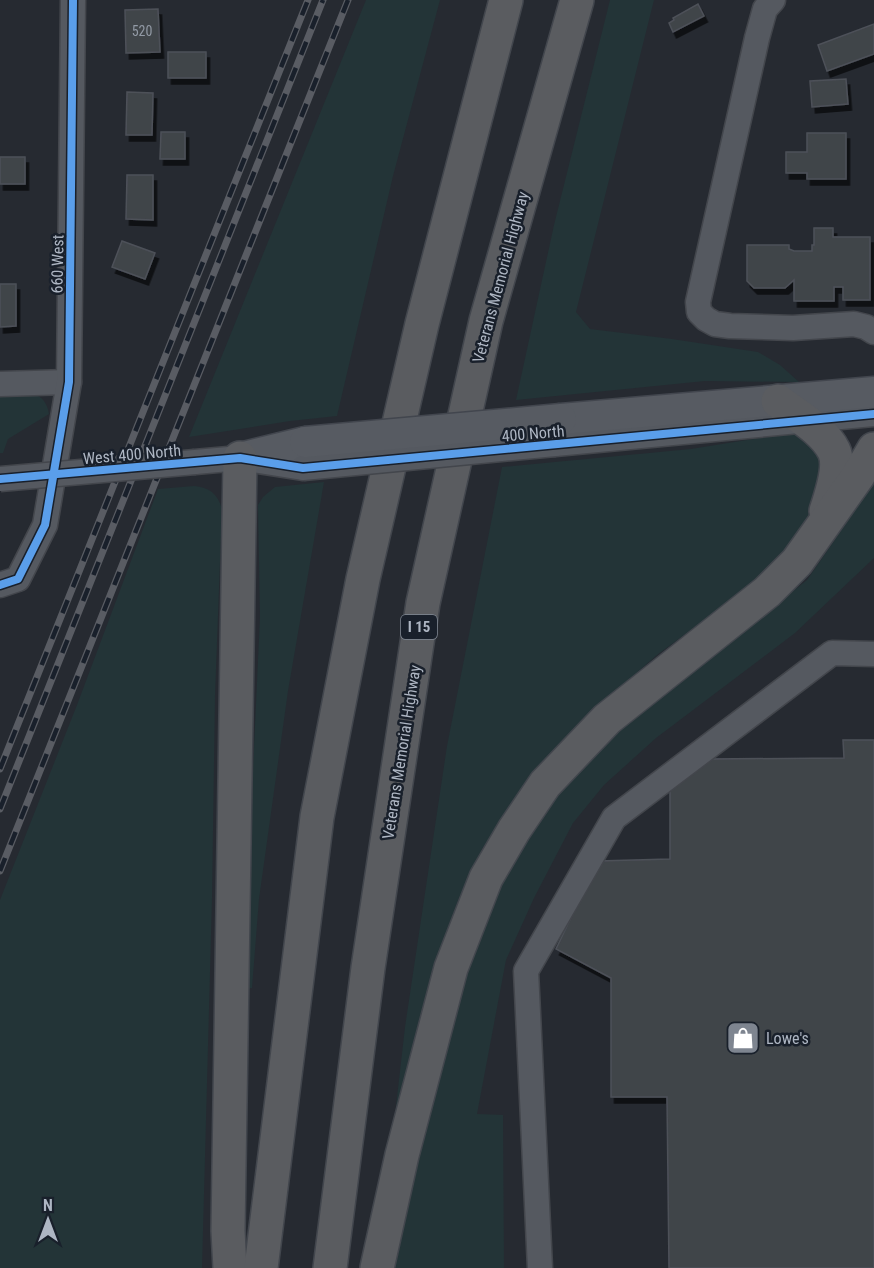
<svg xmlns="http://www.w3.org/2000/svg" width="874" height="1268" font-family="'Roboto Condensed',sans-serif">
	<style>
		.green { fill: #233437 }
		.building { fill: #40444a; stroke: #4d5159; stroke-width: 1.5; filter: url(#shadow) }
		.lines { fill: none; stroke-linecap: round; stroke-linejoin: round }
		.minor-casing { stroke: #43464c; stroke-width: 27 }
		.major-casing { stroke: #42464e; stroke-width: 33 }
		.highway-casing { stroke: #42464d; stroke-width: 36 }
		.minor { stroke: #555960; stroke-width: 24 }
		.major { stroke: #575b62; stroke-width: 30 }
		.highway { stroke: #5a5c60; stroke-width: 33 }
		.rail-casing { stroke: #595c63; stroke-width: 7 }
		.rail { stroke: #19202b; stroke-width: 4.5; stroke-dasharray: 14; stroke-linecap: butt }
		.minor-bridge-casing { stroke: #43464c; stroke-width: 27; stroke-linecap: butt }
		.major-bridge-casing { stroke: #42464e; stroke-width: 33; stroke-linecap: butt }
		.minor-bridge { stroke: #555960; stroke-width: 24 }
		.major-bridge { stroke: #575b62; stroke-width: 30 }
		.cycleway-casing { stroke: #19202b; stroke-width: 11 }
		.cycleway { stroke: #5a9eea; stroke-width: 8 }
		.labels { text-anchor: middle; stroke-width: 5; stroke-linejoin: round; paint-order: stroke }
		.number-label { font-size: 14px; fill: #929aa5 }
		.shield { fill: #19202b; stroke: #818995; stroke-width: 1.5 }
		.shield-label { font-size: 15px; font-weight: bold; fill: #aeb6c3 }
		.street-label { font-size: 16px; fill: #aeb6c3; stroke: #19202b }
		.poi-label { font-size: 16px; fill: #aeb6c3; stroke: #19202b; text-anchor: start }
	</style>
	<defs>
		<filter id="shadow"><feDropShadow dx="3.5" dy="6" stdDeviation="0" flood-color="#0009"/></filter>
	</defs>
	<rect width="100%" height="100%" fill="#262a31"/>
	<g class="green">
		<polygon points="366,0 440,0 393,176 337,416 290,421 189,437"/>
		<polygon points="610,0 654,0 576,312 590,329 672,339 758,352 780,365 799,382 705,381 516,400 554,225"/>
		<path d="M0 393C21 393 45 387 49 414L8 439 3 453H0Z"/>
		<polygon points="791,433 800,435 817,454 822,472 817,506 782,555 752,585 657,655 578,724 530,777 482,849 459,898 446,933 431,986 402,1098 395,1115 405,1027 447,746 502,467 691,449"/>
		<polygon points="874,462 874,558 795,633 656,738 604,785 573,823 534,898 506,960 477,1114 503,1115 504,1268 395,1268 449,1015 514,845 592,751 807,580 845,525"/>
		<polygon points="324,482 288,691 259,899 252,988 243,988 260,617 258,505 263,497 275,487"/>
		<path d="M194 486C209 487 218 494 222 509L215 695 212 898 202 1268H0V900L77 705 158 489Z"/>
	</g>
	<g class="building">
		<polygon points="698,4 704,16 673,32 669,23 674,20 673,18"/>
		<polygon points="158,9 160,52 126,53 125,10"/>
		<polygon points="874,24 874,54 827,71 818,45"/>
		<rect x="168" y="52" width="38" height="26"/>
		<polygon points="846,79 848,104 812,107 810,81"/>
		<polygon points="127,92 153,93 152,135 126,135"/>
		<polygon points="161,132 185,132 185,159 160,159"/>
		<polygon points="807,133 846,133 846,179 807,179 807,173 786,173 786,152 807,152"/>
		<rect x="0" y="157" width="25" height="27"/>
		<polygon points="127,175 153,175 153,220 126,219"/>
		<polygon points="814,228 833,228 833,237 870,237 870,300 843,300 843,287 834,287 834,301 794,301 794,280 785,288 754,288 747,281 747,245 789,245 789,249 794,251 812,251 812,245 814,245"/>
		<polygon points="122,241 155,253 145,279 112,267"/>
		<polygon points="0,284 16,284 16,326 0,327"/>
		<polygon points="843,740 874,740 874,1268 669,1268 667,1097 611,1097 611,978 556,949 598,861 670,859 670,789 707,759 844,758"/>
	</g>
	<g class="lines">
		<g class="minor-casing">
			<g id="minor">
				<polyline points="773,0 765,9 757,38 698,302 699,312 706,319 715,324 730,326 793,328 854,324 866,327 874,332"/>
				<polyline points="0,384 69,382"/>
				<polyline points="555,444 874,414"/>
				<polyline points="195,462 240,458 303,468"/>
				<polyline points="0,585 18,579 45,525 69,382 73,0"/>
				<polyline points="540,1268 526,971 614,818 832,653 874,654"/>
			</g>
		</g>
		<g class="major-casing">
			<g id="major">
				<polyline points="561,419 874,392"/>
				<polyline points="240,458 305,442"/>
			</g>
		</g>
		<g class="highway-casing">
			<g id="highway">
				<path d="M778 401C796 415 824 430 834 451 841 466 831 496 826 511"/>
				<polyline points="230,1268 228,1231 240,458"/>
				<polyline points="261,1268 317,817 363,579 422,324 506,0"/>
				<polyline points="330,1268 368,968 423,603 486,321 577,0"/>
				<polyline points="377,1268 402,1155 451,968 486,878 514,830 545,784 607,719 767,592 797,562 858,476 874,449"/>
			</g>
		</g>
		<use href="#minor" class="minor"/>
		<use href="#major" class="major"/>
		<use href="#highway" class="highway"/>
		<g class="rail-casing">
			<g id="rail">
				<polyline points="0,769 308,0"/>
				<polyline points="0,809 323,0"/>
				<polyline points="0,871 348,0"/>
			</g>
		</g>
		<use href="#rail" class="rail"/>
		<g class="minor-bridge-casing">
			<g id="minor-bridge">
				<polyline points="303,468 555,444"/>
				<polyline points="0,479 195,462"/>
			</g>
		</g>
		<g class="major-bridge-casing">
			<polyline id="major-bridge" points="305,442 561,419"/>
		</g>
		<use href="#minor-bridge" class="minor-bridge"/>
		<use href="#major-bridge" class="major-bridge"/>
		<g class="cycleway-casing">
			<g id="cycleway">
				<polyline points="0,479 240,458 303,468 874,414"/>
				<polyline points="0,585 18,579 45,525 69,382 73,0"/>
			</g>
		</g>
		<use href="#cycleway" class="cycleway"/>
	</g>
	<defs>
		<g id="shop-square" transform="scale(1.725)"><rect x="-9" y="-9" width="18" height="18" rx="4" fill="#7e8590" stroke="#19202b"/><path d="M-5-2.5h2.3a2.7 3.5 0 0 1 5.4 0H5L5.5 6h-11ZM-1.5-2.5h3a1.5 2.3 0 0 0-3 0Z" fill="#fff"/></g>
	</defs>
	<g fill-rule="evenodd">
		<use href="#shop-square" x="743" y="1038"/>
	</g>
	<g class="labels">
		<g class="number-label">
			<text x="142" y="36">520</text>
		</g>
		<rect class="shield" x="401" y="615" width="36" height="24" rx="4.5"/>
		<g class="shield-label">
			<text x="419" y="632">I 15</text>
		</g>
		<g class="street-label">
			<text transform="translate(57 264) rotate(-89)" y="6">660 West</text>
			<text transform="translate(500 277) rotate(-75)" y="6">Veterans Memorial Highway</text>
			<text transform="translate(533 433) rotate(-5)" y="6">400 North</text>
			<text transform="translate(132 454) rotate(-5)" y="6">West 400 North</text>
			<text transform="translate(401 752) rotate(-81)" y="6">Veterans Memorial Highway</text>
		</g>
		<g class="poi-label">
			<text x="766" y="1044">Lowe's</text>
		</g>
	</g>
	<g transform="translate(48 1220)" stroke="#19202b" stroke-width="4.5" paint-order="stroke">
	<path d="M0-4.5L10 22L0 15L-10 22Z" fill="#aeb6c3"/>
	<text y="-9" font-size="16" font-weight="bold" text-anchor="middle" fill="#aeb6c3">N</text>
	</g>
</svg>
